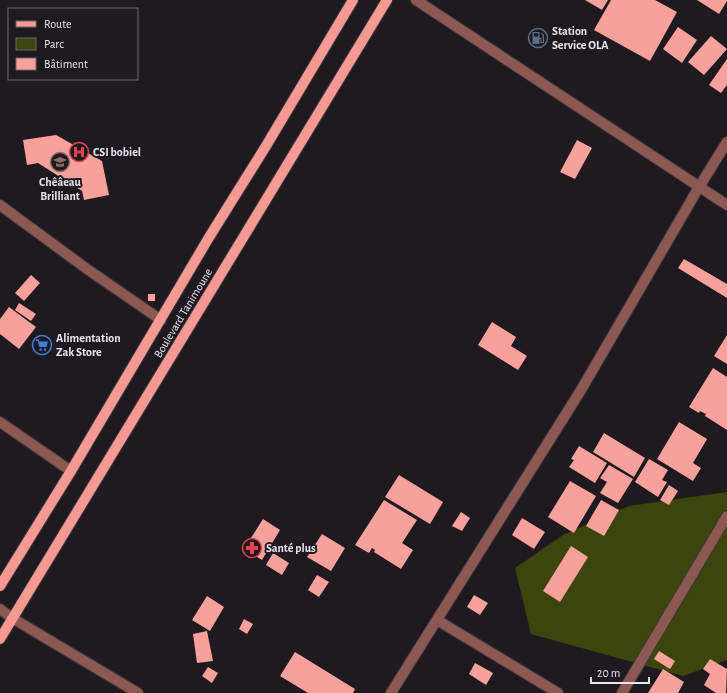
<svg xmlns="http://www.w3.org/2000/svg" width="727" height="693" font-family="'Alegreya Sans',sans-serif">
	<style>
		.green { fill: #3c450c }
		.building { fill: #f8a19c }
		.lines { fill: none; stroke-linecap: round; stroke-linejoin: round }
		.minor-casing { stroke: #3a373c; stroke-width: 12 }
		.primary-casing { stroke: #3a373c; stroke-width: 12 }
		.minor { stroke: #8d5752; stroke-width: 10 }
		.primary { stroke: #f59992; stroke-width: 10 }
		.labels { text-anchor: middle; stroke-width: 4; stroke-linejoin: round; paint-order: stroke }
		.poi-label { font-size: 12px; font-weight: bold; fill: #e9e6eb; stroke: #1e1a20; text-anchor: start }
		.street-label { font-size: 12px; fill: #e9e6eb; stroke: #1e1a20 }
	</style>
	<rect width="100%" height="100%" fill="#1e1a20"/>
	<polygon class="green" points="727,492 727,660 683,676 531,634 515,568 563,535 629,506"/>
	<g class="building">
		<polygon points="585,0 608,0 602,10"/>
		<polygon points="611,0 655,0 677,12 650,61 594,30"/>
		<polygon points="697,0 727,0 727,1 719,14"/>
		<polygon points="678,27 697,40 682,63 663,49"/>
		<polygon points="711,36 727,49 704,75 688,62"/>
		<polygon points="727,59 727,85 721,93 709,85"/>
		<polygon points="56,135 102,161 109,195 84,200 82,191 38,163 27,165 23,140"/>
		<polygon points="577,140 592,148 575,179 560,172"/>
		<polygon points="684,259 727,284 727,298 678,268"/>
		<polygon points="31,275 40,283 24,301 15,293"/>
		<rect x="148" y="294" width="7" height="7"/>
		<polygon points="19,303 36,314 31,321 15,310"/>
		<polygon points="9,307 36,327 19,349 0,334 0,319"/>
		<polygon points="492,322 516,337 511,346 527,356 518,370 478,345"/>
		<polygon points="727,335 727,364 714,356"/>
		<polygon points="713,368 727,377 727,430 705,416 706,414 700,411 699,413 689,407"/>
		<polygon points="679,422 707,439 693,463 701,468 693,481 657,459"/>
		<polygon points="604,433 645,458 634,477 593,452"/>
		<polygon points="579,446 607,463 595,483 569,467 574,460 571,459"/>
		<polygon points="649,459 668,470 662,480 667,482 658,497 635,482"/>
		<polygon points="609,465 633,479 618,503 600,493 607,482 600,478"/>
		<polygon points="399,475 443,502 430,524 385,497"/>
		<polygon points="570,481 596,496 574,533 548,517"/>
		<polygon points="669,485 678,491 669,505 660,500"/>
		<polygon points="384,500 417,520 402,543 413,550 401,569 374,552 375,550 372,548 369,553 355,545"/>
		<polygon points="601,500 619,510 604,536 586,526"/>
		<polygon points="461,512 470,518 462,531 452,526"/>
		<polygon points="522,518 545,532 534,549 512,535"/>
		<polygon points="263,519 280,530 262,560 244,549"/>
		<polygon points="322,534 345,548 331,571 307,557"/>
		<polygon points="571,546 588,557 560,602 543,591"/>
		<polygon points="273,553 289,563 282,575 266,565"/>
		<polygon points="317,575 329,582 319,597 308,590"/>
		<polygon points="474,595 488,603 480,615 467,607"/>
		<polygon points="207,596 224,607 210,631 192,620"/>
		<polygon points="244,619 253,624 247,634 239,629"/>
		<polygon points="207,631 213,661 197,663 193,634"/>
		<polygon points="659,651 675,661 670,669 654,659"/>
		<polygon points="295,652 355,689 353,693 308,693 280,676"/>
		<polygon points="710,659 727,669 726,693 716,693 704,685 710,674 703,669"/>
		<polygon points="475,663 493,673 486,685 469,674"/>
		<polygon points="208,667 218,673 212,683 202,676"/>
		<polygon points="663,669 684,682 678,693 648,693"/>
	</g>
	<g class="lines">
		<g class="minor-casing">
			<g id="minor">
				<polyline points="416,0 727,205"/>
				<polyline points="0,205 87,269 161,320"/>
				<polyline points="0,422 71,471"/>
				<polyline points="0,609 12,618 138,693"/>
				<polyline points="437,620 558,693"/>
				<polyline points="391,693 581,390 699,187 727,142"/>
				<polyline points="622,693 727,516"/>
			</g>
		</g>
		<g class="primary-casing">
			<g id="primary">
				<polyline points="0,586 71,471 208,239 266,146 353,0"/>
				<polyline points="0,639 387,0"/>
			</g>
		</g>
		<use href="#minor" class="minor"/>
		<use href="#primary" class="primary"/>
	</g>
	<defs>
		<g id="fuel-ring" transform="scale(1)"><circle r="9.5" fill="#1e1a20" stroke="#5c6f8a" stroke-width="1.5"/><path d="M-5.5-6h7V0h2V4h1.3V-2.5L3-4.5l.8-.8L6-3V5H2.5V1h-1V6h-7ZM-4.2-4.7v3.2H.2V-4.7Z" fill="#5c6f8a"/></g>
		<g id="hospital-ring" transform="scale(1)"><circle r="9.5" fill="#1e1a20" stroke="#e0444e" stroke-width="1.5"/><path d="M-5-5h3v3.5h4V-5h3V5h-3V1.5h-4V5h-3Z" fill="#e0444e"/></g>
		<g id="school-ring" transform="scale(1)"><circle r="9.5" fill="#1e1a20" stroke="#8d6e63" stroke-width="1.5"/><path d="M0-5L7-2L0 1L-7-2ZM-4 1L0 2.5L4 1V4Q0 6-4 4Z" fill="#8d6e63"/></g>
		<g id="supermarket-ring" transform="scale(1)"><circle r="9.5" fill="#1e1a20" stroke="#3f7fe0" stroke-width="1.5"/><path d="M-6-5.5h2.5l.6 2H6L4.5 2H-2.5L-4.4-4H-6ZM-1.5 3.2a1.3 1.3 0 1 0 .1 0ZM3 3.2a1.3 1.3 0 1 0 .1 0Z" fill="#3f7fe0"/></g>
		<g id="pharmacy-ring" transform="scale(1)"><circle r="9.5" fill="#1e1a20" stroke="#e0444e" stroke-width="1.5"/><path d="M-2-6h4v4h4v4h-4v4h-4v-4h-4v-4h4Z" fill="#e0444e"/></g>
	</defs>
	<g fill-rule="evenodd">
		<use href="#fuel-ring" x="538" y="38"/>
		<use href="#hospital-ring" x="79" y="152"/>
		<use href="#school-ring" x="60" y="162"/>
		<use href="#supermarket-ring" x="42" y="345"/>
		<use href="#pharmacy-ring" x="252" y="548"/>
	</g>
	<g class="labels">
		<g class="poi-label">
			<text x="552" y="35">Station<tspan x="552" dy="14">Service OLA</tspan></text>
			<text x="93" y="156">CSI bobiel</text>
			<text x="60" y="186" text-anchor="middle">Chêâeau<tspan x="60" dy="14">Brilliant</tspan></text>
			<text x="56" y="342">Alimentation<tspan x="56" dy="14">Zak Store</tspan></text>
			<text x="266" y="552">Santé plus</text>
		</g>
		<g class="street-label">
			<text transform="translate(183 313) rotate(-59)" y="4">Boulevard Tanimoune</text>
		</g>
	</g>
	<rect x="8" y="8" width="130" height="72" fill="#1e1a20" stroke="#6f6c71"/>
	<rect x="16" y="21" width="20" height="6" fill="#f59992" stroke="#6f6c71"/>
	<text x="44" y="28" font-size="12" fill="#e9e6eb">Route</text>
	<rect x="16" y="38" width="20" height="12" fill="#3c450c" stroke="#6f6c71"/>
	<text x="44" y="48" font-size="12" fill="#e9e6eb">Parc</text>
	<rect x="16" y="58" width="20" height="12" fill="#f8a19c" stroke="#6f6c71"/>
	<text x="44" y="68" font-size="12" fill="#e9e6eb">Bâtiment</text>
	<path d="M591 677v6h58v-6" fill="none" stroke="#e9e6eb" stroke-width="2"/>
	<text x="597" y="677" font-size="12" fill="#e9e6eb" stroke="#1e1a20" stroke-width="3" paint-order="stroke">20 m</text>
</svg>
